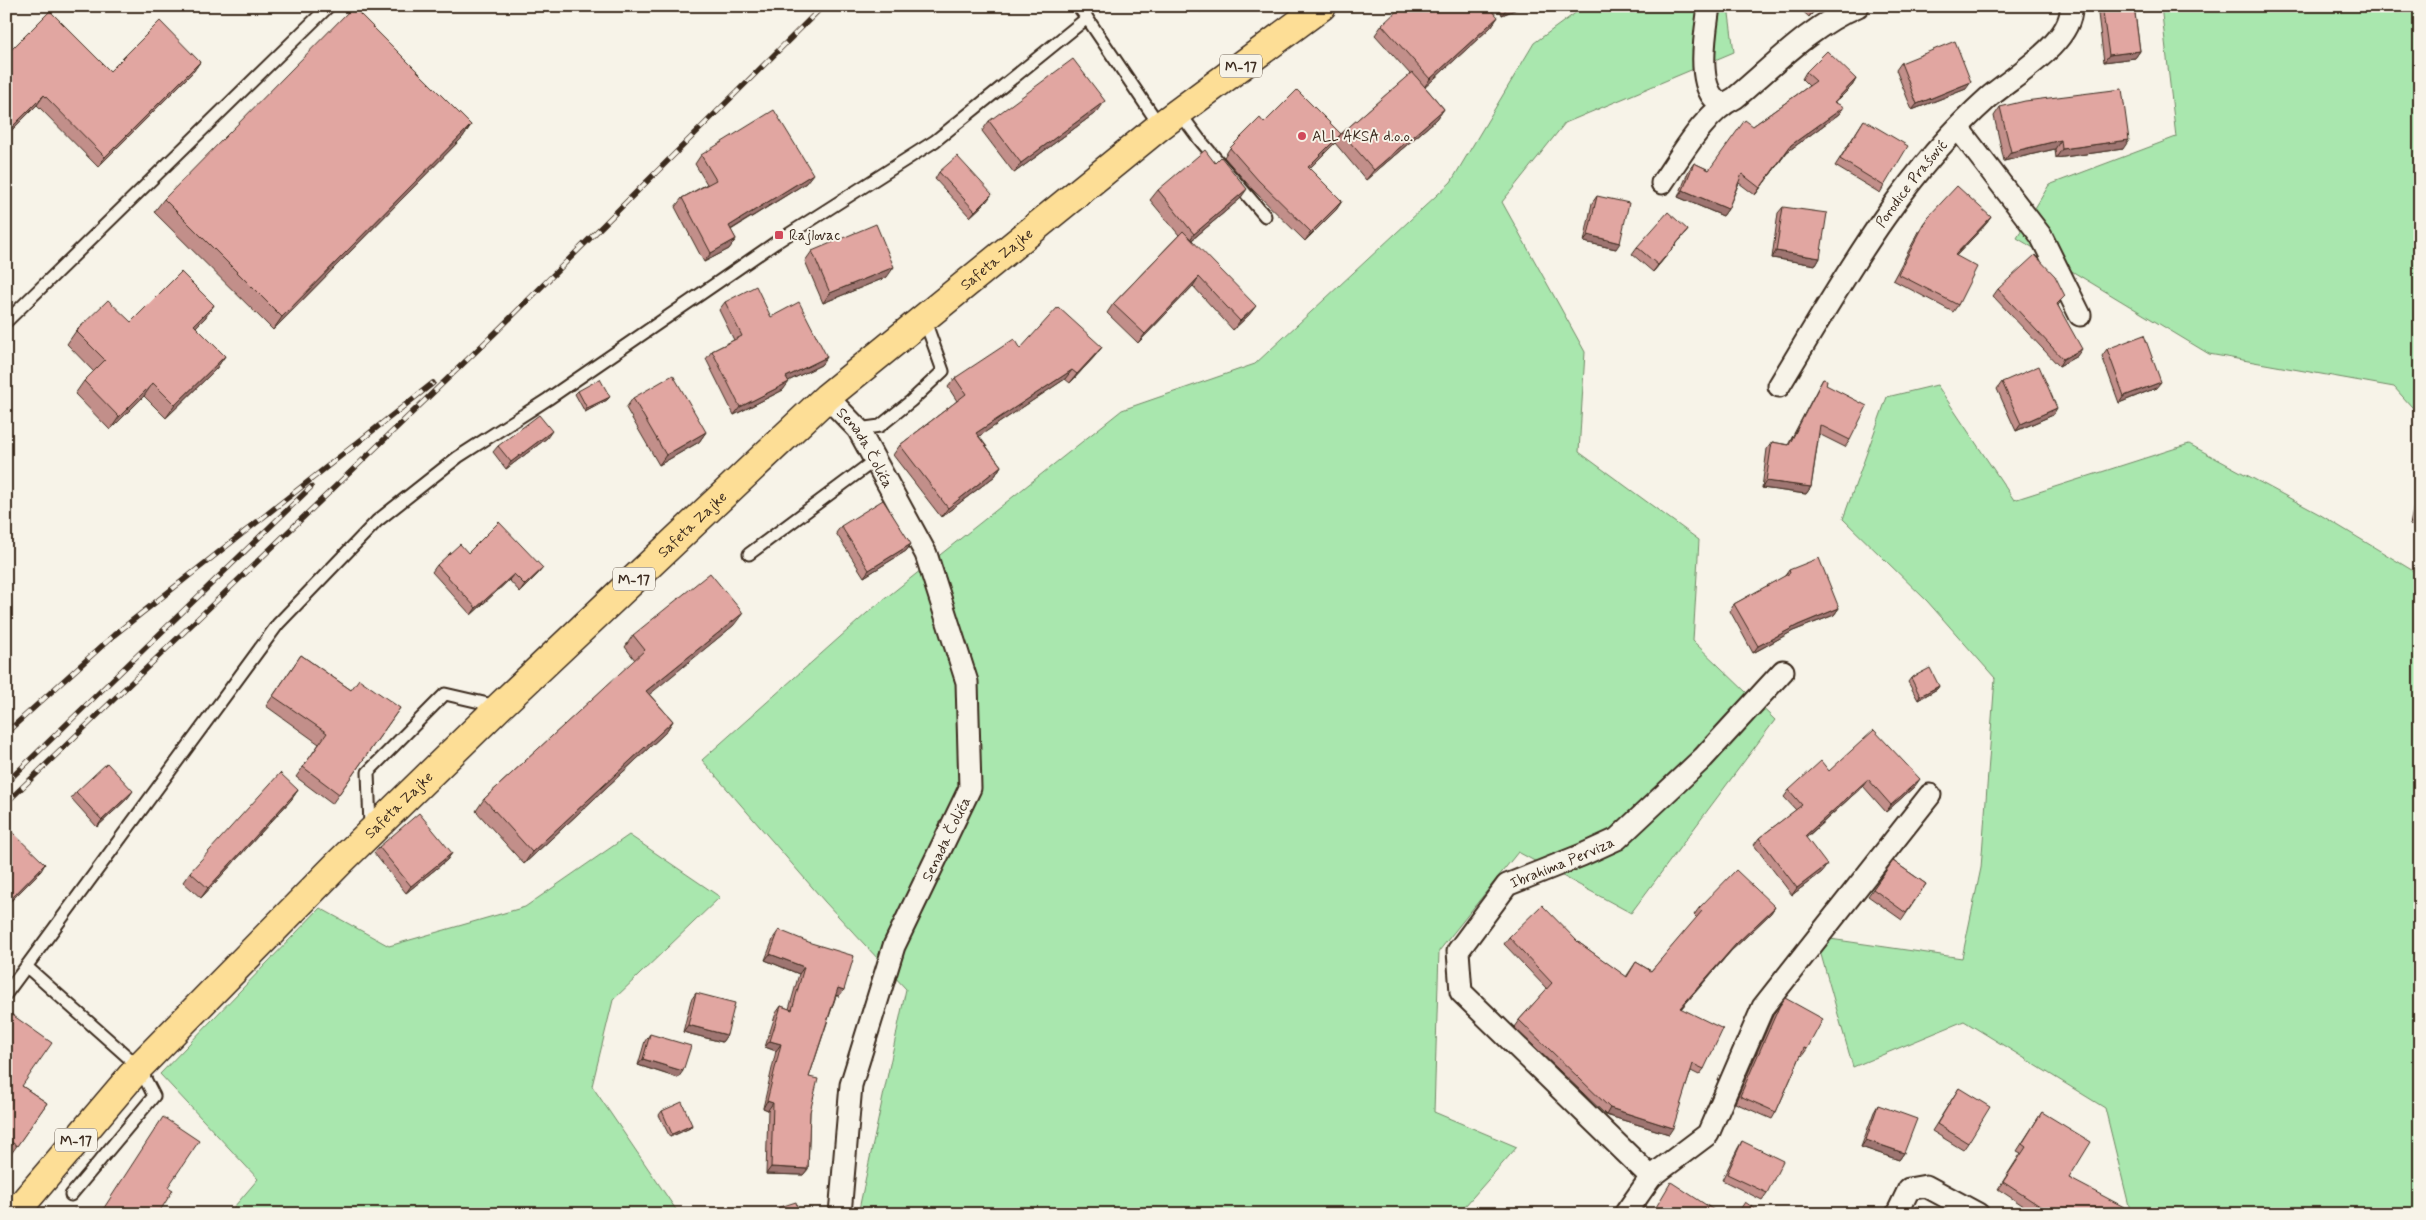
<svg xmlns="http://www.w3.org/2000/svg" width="2426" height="1220" font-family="Mynerve,sans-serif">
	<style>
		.green { fill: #a9e7ae; stroke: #728866 }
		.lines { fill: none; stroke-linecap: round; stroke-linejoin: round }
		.lane-casing { stroke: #3b2a1e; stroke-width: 15 }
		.street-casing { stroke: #3b2a1e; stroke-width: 25 }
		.primary-casing { stroke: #3b2a1e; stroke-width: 31 }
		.lane { stroke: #f7f3e8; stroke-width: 11 }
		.street { stroke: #f7f3e8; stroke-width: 21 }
		.primary { stroke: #fdde96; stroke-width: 28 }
		.rail-casing { stroke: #3b2a1e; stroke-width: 5.5 }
		.rail { stroke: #f7f3e8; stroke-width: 4; stroke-dasharray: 11; stroke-linecap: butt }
		.wall { fill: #c28f8a; stroke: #3b2a1e }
		.shaded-wall { fill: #9e7471; stroke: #3b2a1e }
		.building { fill: #e1a6a1; stroke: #3b2a1e }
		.poi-dot { fill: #d1495b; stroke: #f7f3e8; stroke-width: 2 }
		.labels { text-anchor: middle; stroke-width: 4; stroke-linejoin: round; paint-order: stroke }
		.shield { fill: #f7f3e8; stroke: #73665b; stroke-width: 1 }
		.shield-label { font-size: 14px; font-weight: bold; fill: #3b2a1e }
		.poi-label { font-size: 15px; fill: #3b2a1e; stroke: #f7f3e8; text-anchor: start }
		.street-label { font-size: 15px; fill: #3b2a1e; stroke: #f7f3e8 }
	</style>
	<rect width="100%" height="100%" fill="#f7f3e8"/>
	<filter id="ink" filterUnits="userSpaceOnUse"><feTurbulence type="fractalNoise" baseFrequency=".02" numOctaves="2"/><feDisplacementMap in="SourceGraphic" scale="10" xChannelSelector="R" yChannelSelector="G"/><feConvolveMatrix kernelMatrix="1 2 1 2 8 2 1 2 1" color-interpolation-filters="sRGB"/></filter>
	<g filter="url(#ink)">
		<g class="green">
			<polygon points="1585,6 1728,6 1734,52 1565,123 1502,202 1585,352 1579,452 1699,540 1693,641 1775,720 1631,913 1518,852 1439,951 1434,1112 1517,1147 1458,1214 858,1214 906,989 825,902 702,760 867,613 1122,410 1255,364 1451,182 1534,43"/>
			<polygon points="2161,6 2420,6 2420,416 2394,387 2209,354 2017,238 2049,185 2176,137"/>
			<polygon points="1937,385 2014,500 2189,444 2319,514 2420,575 2420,1214 2131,1214 2105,1108 1964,1021 1853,1067 1816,937 1962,958 1981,868 1995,678 1927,601 1843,519 1887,397"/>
			<polygon points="629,835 720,897 613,1000 592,1086 679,1214 228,1214 258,1179 160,1074 320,908 389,946 525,907"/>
		</g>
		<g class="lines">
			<g class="lane-casing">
				<g id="lane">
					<polyline points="1078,6 1087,18"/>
					<polyline points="1179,112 1199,139 1265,216"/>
					<polyline points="6,322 329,6"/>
					<polyline points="858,429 880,426 911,401 943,371 924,318"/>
					<polyline points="749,554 875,460"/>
					<polyline points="370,827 368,772 445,694 497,706"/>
					<polyline points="27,967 139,1067 154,1096 71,1195"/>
					<polyline points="6,994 278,624 377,521 458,457 548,399 775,243 935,141 1087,18 1160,126"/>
				</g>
			</g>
			<g class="street-casing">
				<g id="street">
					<path d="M1709 6C1706 30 1697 77 1713 97 1715 100 1720 102 1723 104"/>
					<polyline points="1958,128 2041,236 2080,315"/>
					<path d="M1662 183C1681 156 1705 112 1735 98 1774 65 1811 26 1858 6"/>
					<path id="s1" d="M1779 386C1840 285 1899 178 1988 98 2012 77 2074 42 2071 6"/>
					<path id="s2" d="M827 397 858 429 926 554 967 682 970 788 894 946 851 1085 840 1214"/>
					<path id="s3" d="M1651 1177 1461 992 1458 951 1507 885 1582 855 1617 839 1703 758 1783 671"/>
					<polyline points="1625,1214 1651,1177 1708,1134 1763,1007 1930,795"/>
					<polyline points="1897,1214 1909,1189 1926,1186 1978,1214"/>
				</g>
			</g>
			<g class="primary-casing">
				<g id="primary">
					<path id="s4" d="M14 1214 139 1067 341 861 499 707 827 397 1160 126 1322 6"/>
				</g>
			</g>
			<use href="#lane" class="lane"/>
			<use href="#street" class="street"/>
			<use href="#primary" class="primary"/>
			<g class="rail-casing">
				<g id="rail">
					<polyline points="6,733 114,635 433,383"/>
					<polyline points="6,783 311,487"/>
					<polyline points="6,803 495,333 823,6"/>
				</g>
			</g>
			<use href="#rail" class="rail"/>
		</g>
		<g class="wall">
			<polygon points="1196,6 1209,6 1200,12"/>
			<polygon points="1499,6 1524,6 1502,15"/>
			<polygon points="1797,6 1819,6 1809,17"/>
			<polygon points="2097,6 2134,6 2140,51 2135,58 2104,62"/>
			<polygon points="1498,17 1491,27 1425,87 1444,109 1437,119 1366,180 1335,143 1309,168 1342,201 1336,210 1305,241 1252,189 1224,157 1230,148 1264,123 1341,134 1410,74 1375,35 1382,25"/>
			<polygon points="6,55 110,71 200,62 193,72 98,167 37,105"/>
			<polygon points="1901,63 1966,89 1912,110 1896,70"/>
			<polygon points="1806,72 1856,79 1852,86 1835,103 1839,114 1787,152 1755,195 1739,183 1728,209 1723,216 1678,197 1689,170 1694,163 1709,170 1753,126 1809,86 1802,79"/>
			<polygon points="2000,107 2123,149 2056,158 2055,149 2004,161 1994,116"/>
			<polygon points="1098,111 1014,173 982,131 989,121"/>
			<polygon points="1864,120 1884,186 1880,193 1835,166"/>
			<polygon points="471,125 462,138 273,330 154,212 164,199"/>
			<polygon points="701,155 806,183 731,230 736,239 729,249 704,262 675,207 682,198 707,184 695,164"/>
			<polygon points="939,172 987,201 970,217 935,179"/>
			<polygon points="1158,190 1240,199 1192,240 1249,315 1233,330 1193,286 1138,343 1107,313 1113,304 1179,235 1150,200"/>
			<polygon points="1597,196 1616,249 1584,242 1592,203"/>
			<polygon points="1783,207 1820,258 1816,265 1772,258 1778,213"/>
			<polygon points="1928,217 1991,217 1986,224 1956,256 1958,305 1953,312 1893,280 1923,224"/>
			<polygon points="1688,230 1653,272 1632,254 1637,247"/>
			<polygon points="812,251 887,277 823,303 805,261"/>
			<polygon points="1998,289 2060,303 2058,305 2077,356 2059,366 1993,296"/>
			<polygon points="725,302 827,357 821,365 788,381 783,390 734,415 706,359 712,351 734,340 719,310"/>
			<polygon points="214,305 205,318 196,327 225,356 216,369 166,418 144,396 110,430 75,394 84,381 94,372 67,344 76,331 131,322"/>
			<polygon points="1102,347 1095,356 1070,383 1065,379 979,436 1001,466 995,476 941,517 893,455 900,445 957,401 948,387 955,378 1020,349"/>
			<polygon points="2107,349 2156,388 2119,403 2102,356"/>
			<polygon points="1823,379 1850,440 1845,447 1819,434 1811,487 1806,494 1762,488 1767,449 1772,442 1788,445 1819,386"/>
			<polygon points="2002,382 2053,415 2016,431 1997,389"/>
			<polygon points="578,391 610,397 607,400 585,412 575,394"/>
			<polygon points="633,398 706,432 699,442 659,465 626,408"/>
			<polygon points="547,438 506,469 493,452 498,446"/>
			<polygon points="2420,481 2420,527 2410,525 2418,484"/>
			<polygon points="841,526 911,544 906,551 864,577 836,533"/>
			<polygon points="437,565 538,574 520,592 509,580 471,615 432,572"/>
			<polygon points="1789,570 1839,608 1834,615 1793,631 1753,653 1730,611 1734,604 1784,577"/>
			<polygon points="734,625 649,694 673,721 665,733 524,864 476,811 484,799 635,660 625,647 633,635"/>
			<polygon points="301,655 351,690 400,708 332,804 296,777 319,744 266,706"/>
			<polygon points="1911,678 1939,686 1937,689 1918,700 1908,682"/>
			<polygon points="1829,771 1915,786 1886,812 1863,786 1806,838 1822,872 1792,895 1754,845 1759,838 1796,810 1784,797 1789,790"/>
			<polygon points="298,790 291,800 201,898 183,882 190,872"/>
			<polygon points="76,792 128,798 97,827 71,798"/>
			<polygon points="379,847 452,853 447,860 406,893 374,853"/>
			<polygon points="1893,861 1926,884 1902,920 1868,896"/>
			<polygon points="1775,907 1770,914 1731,951 1681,1009 1704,1069 1699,1075 1691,1071 1669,1134 1606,1115 1514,1027 1519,1020 1547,989 1504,944 1509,937 1578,942 1626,977 1636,962 1651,971 1697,918 1694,915 1699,908"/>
			<polygon points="779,930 839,996 836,996 809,1077 810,1112 808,1169 803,1175 766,1174 768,1110 763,1108 776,1051 765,1047 776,1013 781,1006 789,1009 799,974 765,960 774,937"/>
			<polygon points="696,993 727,1035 722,1042 683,1032 691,1000"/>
			<polygon points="1779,1007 1807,1049 1802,1056 1801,1055 1776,1112 1772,1119 1735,1103 1774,1013"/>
			<polygon points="6,1021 22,1086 47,1103 11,1154 6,1150"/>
			<polygon points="650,1034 678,1078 638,1065 645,1041"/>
			<polygon points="1959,1088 1968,1143 1963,1150 1932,1131"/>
			<polygon points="1878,1105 1904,1153 1899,1160 1861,1147 1874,1112"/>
			<polygon points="662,1111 692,1125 690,1128 670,1137 659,1115"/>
			<polygon points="2042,1112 2069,1178 2120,1214 2036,1214 1998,1189 2021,1153 2017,1151"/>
			<polygon points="1742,1141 1767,1193 1762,1200 1722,1180 1738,1148"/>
			<polygon points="777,1208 799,1214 775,1214 775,1212"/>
		</g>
		<g class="shaded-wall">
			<polygon points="1204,6 1209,6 1200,12"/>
			<polygon points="1508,6 1524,6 1502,15"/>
			<polygon points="1817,6 1819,6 1809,17 1814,10"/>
			<polygon points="1498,17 1491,27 1423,89 1430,79"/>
			<polygon points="2140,51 2135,58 2104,62 2109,55"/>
			<polygon points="200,62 193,72 98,167 105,157"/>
			<polygon points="1856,79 1852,86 1829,109 1834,102"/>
			<polygon points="1971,82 1966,89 1912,110 1917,104"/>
			<polygon points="44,95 37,105 6,136 6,133"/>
			<polygon points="1105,101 1098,111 1014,173 1021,163"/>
			<polygon points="1844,107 1839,114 1787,152 1755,195 1791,145"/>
			<polygon points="1444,109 1437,119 1366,180 1374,170"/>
			<polygon points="471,125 462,138 273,330 282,317"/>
			<polygon points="1341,134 1335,143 1302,176 1308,167"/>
			<polygon points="2061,140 2055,149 2004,161 2011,152"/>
			<polygon points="2129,140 2123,149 2056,158 2062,149"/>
			<polygon points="813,174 806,183 722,235 729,226"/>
			<polygon points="1247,189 1240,199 1187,244 1194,234"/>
			<polygon points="1683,190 1728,209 1723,216 1678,197"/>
			<polygon points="992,194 987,201 970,217 975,211"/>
			<polygon points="1342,201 1336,210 1305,241 1311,232"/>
			<polygon points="1991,217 1986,224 1950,262 1955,255"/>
			<polygon points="1688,230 1653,272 1658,265"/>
			<polygon points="1588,235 1620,243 1616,249 1584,242"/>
			<polygon points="736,239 729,249 704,262 711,253"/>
			<polygon points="1776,251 1820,258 1816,265 1772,258"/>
			<polygon points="894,267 887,277 823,303 830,293"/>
			<polygon points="1199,277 1193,286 1138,343 1145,334"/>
			<polygon points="214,305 205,318 185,338 194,325"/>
			<polygon points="1256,306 1249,315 1233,330 1240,321"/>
			<polygon points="1102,347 1095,356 1070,383 1077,374"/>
			<polygon points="2082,349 2077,356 2059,366 2063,359"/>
			<polygon points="225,356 216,369 166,418 175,405"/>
			<polygon points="827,357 821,365 780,385 786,377"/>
			<polygon points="1072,370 1065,379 969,443 976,433"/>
			<polygon points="789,382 783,390 734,415 740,407"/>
			<polygon points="2161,382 2156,388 2119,403 2124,396"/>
			<polygon points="153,383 144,396 110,430 119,417"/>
			<polygon points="610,397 607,400 585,412 587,408"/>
			<polygon points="2057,408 2053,415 2016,431 2021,424"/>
			<polygon points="552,431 547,438 506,469 511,462"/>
			<polygon points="706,432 699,442 659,465 666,455"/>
			<polygon points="1001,466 995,476 941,517 948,508"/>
			<polygon points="1766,481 1811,487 1806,494 1762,488"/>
			<polygon points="2415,518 2420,519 2420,527 2410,525"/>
			<polygon points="911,544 906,551 864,577 869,570"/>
			<polygon points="543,568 538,574 520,592 525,585"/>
			<polygon points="514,574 509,580 471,615 476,608"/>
			<polygon points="1839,608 1834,615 1793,631 1753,653 1758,646 1798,625"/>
			<polygon points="743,613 734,625 638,704 646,691"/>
			<polygon points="1939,686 1937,689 1918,700 1920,696"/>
			<polygon points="673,721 665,733 524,864 532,852"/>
			<polygon points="1868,779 1863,786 1800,843 1805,836"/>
			<polygon points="1920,779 1915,786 1886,812 1891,805"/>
			<polygon points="298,790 291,800 201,898 208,888"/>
			<polygon points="133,791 128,798 97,827 102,820"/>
			<polygon points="452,853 447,860 406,893 411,886"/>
			<polygon points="45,864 41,871 6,906 6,904"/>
			<polygon points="1827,865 1822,872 1792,895 1797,888"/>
			<polygon points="1775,907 1770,914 1731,951 1675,1015 1680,1008 1736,944"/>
			<polygon points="770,954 804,967 799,974 765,960"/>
			<polygon points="838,988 844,990 839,996 834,995"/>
			<polygon points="688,1025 727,1035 722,1042 683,1032"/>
			<polygon points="770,1041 781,1044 776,1051 765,1047"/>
			<polygon points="643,1059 683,1071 678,1078 638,1065"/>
			<polygon points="767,1101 773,1103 768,1110 763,1108"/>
			<polygon points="1610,1108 1673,1128 1669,1134 1606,1115"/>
			<polygon points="692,1125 690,1128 670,1137 672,1134"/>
			<polygon points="1866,1140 1904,1153 1899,1160 1861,1147"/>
			<polygon points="771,1167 808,1169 803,1175 766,1174"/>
		</g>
		<g class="building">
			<polygon points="1402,6 1488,6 1498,17 1430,79 1382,25"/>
			<polygon points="1809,6 1817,6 1814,10"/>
			<polygon points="2102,6 2134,6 2140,51 2109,55"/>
			<polygon points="353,7 471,125 282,317 164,199"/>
			<polygon points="50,11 110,71 160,21 200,62 105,157 44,95 6,133 6,55"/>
			<polygon points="1955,41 1971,82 1917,104 1901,63"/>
			<polygon points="1827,51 1856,79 1834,102 1844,107 1791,145 1760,188 1742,174 1728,209 1683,190 1694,163 1709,170 1745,120 1753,126 1816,81 1806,72"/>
			<polygon points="1073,59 1105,101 1021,163 989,121"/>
			<polygon points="1412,72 1444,109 1374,170 1342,133"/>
			<polygon points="2122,89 2129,140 2062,149 2061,140 2011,152 2000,107 2025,101"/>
			<polygon points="1297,90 1341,134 1308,167 1342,201 1311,232 1258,180 1230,148 1260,118 1264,123"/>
			<polygon points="774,110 813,174 729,226 736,239 711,253 682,198 716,180 701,155"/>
			<polygon points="1864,120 1908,146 1884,186 1840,159"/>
			<polygon points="1205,150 1215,163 1221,157 1247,189 1194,234 1158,190"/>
			<polygon points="957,156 992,194 975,211 939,172"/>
			<polygon points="1957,186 1991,217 1955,255 1977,267 1958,305 1898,274 1928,217"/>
			<polygon points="1597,196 1629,203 1620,243 1588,235"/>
			<polygon points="1783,207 1827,213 1820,258 1776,251"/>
			<polygon points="1668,212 1688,230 1658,265 1637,247"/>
			<polygon points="876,224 894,267 830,293 812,251"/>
			<polygon points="1183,231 1256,306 1240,321 1199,277 1145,334 1113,304"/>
			<polygon points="2035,255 2055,276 2065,296 2057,304 2082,349 2063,359 1998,289"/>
			<polygon points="181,272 214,305 194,325 225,356 175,405 153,383 119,417 84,381 105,360 76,331 108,300 131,322"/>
			<polygon points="756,286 771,317 799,302 827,357 786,377 789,382 740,407 712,351 742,336 725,302"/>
			<polygon points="1058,307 1102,347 1077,374 1072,370 976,433 1001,466 948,508 900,445 966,394 955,378 1014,339 1020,349"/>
			<polygon points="2144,335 2161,382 2124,396 2107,349"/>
			<polygon points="2039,366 2057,408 2021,424 2002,382"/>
			<polygon points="673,375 706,432 666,455 633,398"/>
			<polygon points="600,379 610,397 587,408 578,391"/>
			<polygon points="1823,379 1827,380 1826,385 1867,406 1850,440 1820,425 1811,487 1766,481 1772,442 1789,445"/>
			<polygon points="539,415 552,431 511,462 498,446"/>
			<polygon points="2420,492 2420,519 2415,518"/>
			<polygon points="883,500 911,544 869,570 841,526"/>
			<polygon points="499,522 543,568 525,585 514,574 476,608 437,565 460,544 468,553"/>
			<polygon points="1819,558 1839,608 1798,625 1758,646 1734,604 1790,573 1789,570"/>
			<polygon points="710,573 743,613 646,691 673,721 532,852 484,799 645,650 633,635"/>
			<polygon points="301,655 351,690 359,679 400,708 339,794 303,767 327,733 273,696"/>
			<polygon points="1930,668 1939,686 1920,696 1911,678"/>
			<polygon points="1874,730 1920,779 1891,805 1868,779 1805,836 1827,865 1797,888 1759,838 1802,805 1789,790 1821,761 1829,771"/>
			<polygon points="107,763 133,791 102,820 76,792"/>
			<polygon points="280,773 298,790 208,888 190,872"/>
			<polygon points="419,813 452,853 411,886 379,847"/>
			<polygon points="12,832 45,864 6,904 6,838"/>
			<polygon points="1893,861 1926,884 1906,913 1873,889"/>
			<polygon points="1736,870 1775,907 1736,944 1680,1008 1723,1029 1704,1069 1693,1064 1673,1128 1610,1108 1519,1020 1552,983 1509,937 1542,905 1578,942 1627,977 1636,962 1651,971 1702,911 1699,908"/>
			<polygon points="779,930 811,943 854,956 844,990 838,988 809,1077 818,1079 810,1112 808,1169 771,1167 773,1103 767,1101 781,1044 770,1041 781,1006 792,1010 804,967 770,954"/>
			<polygon points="696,993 735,1003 727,1035 688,1025"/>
			<polygon points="1785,998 1823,1019 1807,1049 1804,1048 1776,1112 1740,1096 1779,1007"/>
			<polygon points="11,1014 52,1043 22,1086 47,1103 17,1146 6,1138 6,1021"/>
			<polygon points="650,1034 691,1046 683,1071 643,1059"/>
			<polygon points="1959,1088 1990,1107 1968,1143 1937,1124"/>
			<polygon points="682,1102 692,1125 672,1134 662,1111"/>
			<polygon points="1878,1105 1917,1119 1904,1153 1866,1140"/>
			<polygon points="2042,1112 2091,1142 2069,1178 2124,1207 2120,1214 2052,1214 2003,1182 2026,1147 2022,1144"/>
			<polygon points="163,1117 199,1141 168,1187 173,1190 158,1214 100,1214"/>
			<polygon points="1742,1141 1783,1161 1767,1193 1727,1174"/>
			<polygon points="1671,1182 1720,1214 1652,1214"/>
			<polygon points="796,1202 799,1214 779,1214 777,1208"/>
			<polygon points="1745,1202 1762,1214 1737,1214"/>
			<polygon points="1917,1206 1935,1214 1913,1214"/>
			<polygon points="74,1209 83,1214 72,1214"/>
		</g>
	</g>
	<g class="poi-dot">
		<circle cx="1302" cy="136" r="5"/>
		<rect x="774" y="230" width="10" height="10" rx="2.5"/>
	</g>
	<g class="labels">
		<g class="shield">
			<rect x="1220" y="54.5" width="42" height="23" rx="4"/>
			<rect x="613" y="567.5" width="42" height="23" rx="4"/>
			<rect x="55" y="1128.5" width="42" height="23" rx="4"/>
		</g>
		<g class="shield-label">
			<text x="1241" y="71">M-17</text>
			<text x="634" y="584">M-17</text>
			<text x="76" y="1145">M-17</text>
		</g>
		<g class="poi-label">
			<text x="1312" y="141">ALL AKSA d.o.o.</text>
			<text x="789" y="240">Rajlovac</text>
		</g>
		<g class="street-label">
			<text dy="5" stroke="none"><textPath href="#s1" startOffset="242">Porodice Praśović</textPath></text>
			<text dy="5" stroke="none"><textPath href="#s4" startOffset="1372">Safeta Zajke</textPath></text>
			<text dy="5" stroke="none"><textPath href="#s2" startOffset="64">Senada Čolića</textPath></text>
			<text dy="5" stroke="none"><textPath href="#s4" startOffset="968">Safeta Zajke</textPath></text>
			<text dy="5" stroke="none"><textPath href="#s4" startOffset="562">Safeta Zajke</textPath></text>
			<text transform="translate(946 839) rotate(-64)" y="5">Senada Čolića</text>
			<text dy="5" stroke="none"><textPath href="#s3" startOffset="448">Ibrahima Perviza</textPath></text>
		</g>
	</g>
	<rect width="2426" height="1220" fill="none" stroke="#f7f3e8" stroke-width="25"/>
	<rect x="12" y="12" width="2401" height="1195" fill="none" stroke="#3b2a1e" stroke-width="2" filter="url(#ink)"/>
</svg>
